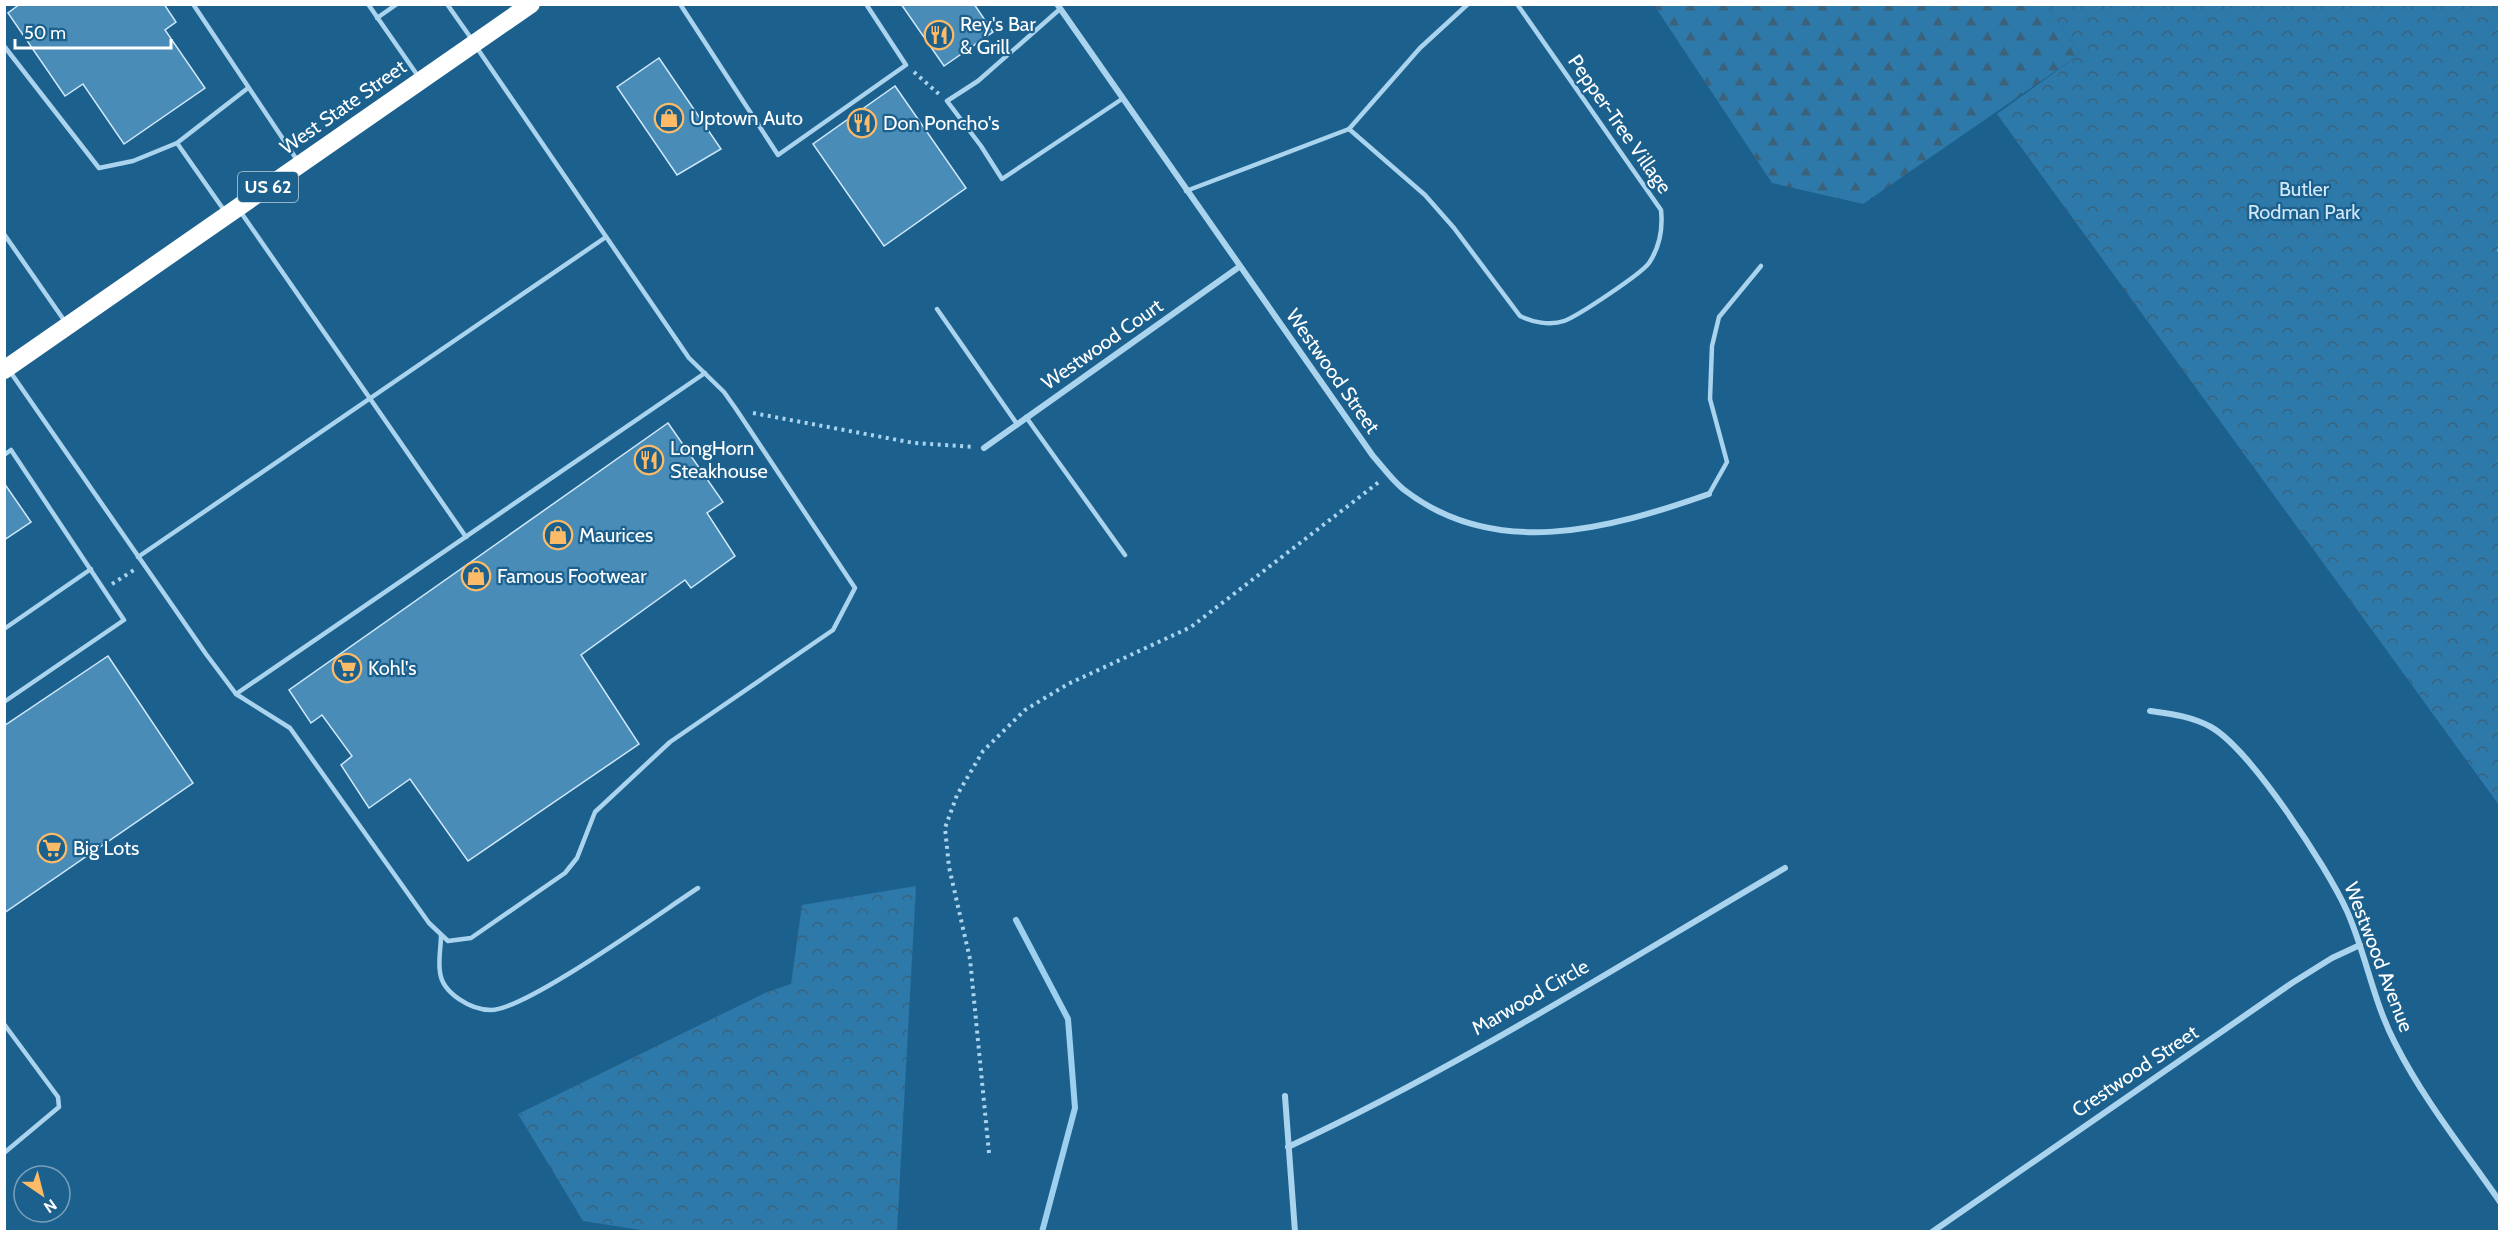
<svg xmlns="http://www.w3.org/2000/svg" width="2504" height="1236" font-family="Cabin,sans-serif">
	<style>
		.forest { fill: url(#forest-firs) }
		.park { fill: url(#park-crowns) }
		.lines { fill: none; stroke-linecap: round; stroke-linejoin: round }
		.stream { stroke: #9dd0ef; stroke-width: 6 }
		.building { fill: #498cb8; stroke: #d0e9fa; stroke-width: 1.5 }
		.path { stroke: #aad3ee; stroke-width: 4; stroke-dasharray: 3 4.5; stroke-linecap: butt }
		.lane { stroke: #aad3ee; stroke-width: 4.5 }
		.street { stroke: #aad3ee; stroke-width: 6 }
		.highway { stroke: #fff; stroke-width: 18 }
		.labels { text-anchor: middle; stroke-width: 4.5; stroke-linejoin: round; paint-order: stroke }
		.shield { fill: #1c608e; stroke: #bbcfdd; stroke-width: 1.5 }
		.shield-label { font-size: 18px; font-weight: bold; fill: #fff }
		.poi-label { font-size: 20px; fill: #fff; stroke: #1c608e; text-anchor: start }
		.street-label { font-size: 20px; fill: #fff; stroke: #1c608e }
		.park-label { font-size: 20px; fill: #d0e9fa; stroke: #1c608e }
	</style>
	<defs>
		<pattern id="forest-firs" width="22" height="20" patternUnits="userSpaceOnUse" patternTransform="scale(1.5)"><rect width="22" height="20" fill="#2c79aa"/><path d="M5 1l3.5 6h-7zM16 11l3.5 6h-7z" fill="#3c627b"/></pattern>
		<pattern id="park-crowns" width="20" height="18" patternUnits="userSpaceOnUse" patternTransform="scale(1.5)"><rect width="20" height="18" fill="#2c79aa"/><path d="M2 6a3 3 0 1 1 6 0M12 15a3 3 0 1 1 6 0" fill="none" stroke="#3c627b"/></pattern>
	</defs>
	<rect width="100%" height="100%" fill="#1c608e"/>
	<polygon class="forest" points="1654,5 2047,5 2080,54 1863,204 1772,183"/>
	<g class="park">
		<polygon points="2047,5 2499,5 2499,805 1997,114 2080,54"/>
		<polygon points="916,886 897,1231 654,1232 583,1221 518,1114 767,992 791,984 802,905"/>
	</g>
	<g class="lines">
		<polyline class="stream" points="1016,920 1068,1019 1075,1108 1042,1232"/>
	</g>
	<g class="building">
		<polygon points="20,4 164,4 176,22 165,30 205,88 124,144 83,84 65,96 8,13"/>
		<polygon points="901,4 974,4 993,32 944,66"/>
		<polygon points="659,58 721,149 677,175 617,87"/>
		<polygon points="895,86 966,188 884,246 813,144"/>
		<polygon points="668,423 723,502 707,513 735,556 691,588 685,580 581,655 639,744 468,861 410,779 369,808 341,765 352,756 322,715 311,723 289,690"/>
		<polygon points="4,483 31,522 4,540"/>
		<polygon points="108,656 193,783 4,913 4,726"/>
	</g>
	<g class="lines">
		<g class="path">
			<polyline points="914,72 940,95"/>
			<polyline points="2500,249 2498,254 2500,253"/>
			<polyline points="753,413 914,443 974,447"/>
			<polyline points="112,584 134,570"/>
			<polyline points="989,1153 970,959 949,867 945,828 957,795 983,751 1025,710 1068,684 1191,627 1379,482"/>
		</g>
		<g class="lane">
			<polyline points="193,4 297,160"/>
			<polyline points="368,4 418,76"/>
			<polyline points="447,4 473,41"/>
			<polyline points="680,4 778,155 906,65 866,4"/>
			<path d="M1468 4 1420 48 1349 129 1425 195 1454 228 1520 316C1532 322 1550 326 1564 321 1578 316 1641 274 1649 263 1659 248 1663 229 1661 210L1517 4"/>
			<polyline points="1060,9 978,81 947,101 981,146 1002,179 1122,99"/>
			<polyline points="377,18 397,4"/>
			<polyline points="4,46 99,168 133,161 177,143 226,213"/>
			<polyline points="177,143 248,88"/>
			<polyline points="1186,191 1349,129"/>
			<polyline points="240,211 466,537"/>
			<polyline points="4,234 66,323"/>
			<polyline points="937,309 1017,424"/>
			<polyline points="9,370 206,654 236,694 290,728 429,923 448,941 471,938 565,873 577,858 595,812 670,742 833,630 855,588 736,409 724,392 689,358 477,48"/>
			<polyline points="1026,417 1125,555"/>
			<polyline points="4,455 11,450 124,620 4,702"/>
			<polyline points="1709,494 1727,462 1710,399 1712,346 1719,317 1761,266"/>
			<polyline points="138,557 606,237"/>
			<polyline points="4,629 91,569"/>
			<polyline points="236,694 705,373"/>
			<path d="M441 935C441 947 438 960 440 972 442 993 471 1010 491 1010 526 1010 661 912 698 888"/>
			<polyline points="4,1024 58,1097 59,1107 4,1153"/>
		</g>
		<g class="street">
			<path d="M1057 4 1373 456C1382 466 1392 480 1403 489 1495 561 1609 529 1709 494"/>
			<polyline points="984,448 1239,267"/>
			<path d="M2150 711C2171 714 2191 716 2211 727 2251 750 2327 867 2347 911 2366 954 2373 1001 2395 1043 2423 1099 2464 1150 2500 1202"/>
			<polyline points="1285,1096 1295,1232"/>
			<path d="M1288 1147C1460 1067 1621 964 1785 868"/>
			<polyline points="1932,1232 2292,983 2332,958 2360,945"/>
		</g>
		<polyline class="highway" points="4,370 531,4"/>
	</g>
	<defs>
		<g id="restaurant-ring" transform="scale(1.5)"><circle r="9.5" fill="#1c608e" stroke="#febb67" stroke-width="1.5"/><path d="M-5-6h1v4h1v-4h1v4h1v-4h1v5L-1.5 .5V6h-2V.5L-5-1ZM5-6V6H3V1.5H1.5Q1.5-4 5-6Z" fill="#febb67"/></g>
		<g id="shop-ring" transform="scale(1.5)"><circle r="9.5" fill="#1c608e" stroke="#febb67" stroke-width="1.5"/><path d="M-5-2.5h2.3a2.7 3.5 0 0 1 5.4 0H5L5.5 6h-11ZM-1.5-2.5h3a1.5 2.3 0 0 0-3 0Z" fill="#febb67"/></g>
		<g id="supermarket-ring" transform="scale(1.5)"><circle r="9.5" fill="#1c608e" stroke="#febb67" stroke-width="1.5"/><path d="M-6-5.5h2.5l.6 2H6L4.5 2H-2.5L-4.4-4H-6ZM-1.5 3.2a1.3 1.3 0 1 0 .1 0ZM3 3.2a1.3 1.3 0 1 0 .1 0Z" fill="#febb67"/></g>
	</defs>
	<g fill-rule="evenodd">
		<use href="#restaurant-ring" x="939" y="35"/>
		<use href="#shop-ring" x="669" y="118"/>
		<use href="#restaurant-ring" x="862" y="123"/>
		<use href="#restaurant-ring" x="649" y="460"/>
		<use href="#shop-ring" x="558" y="535"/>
		<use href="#shop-ring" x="476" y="576"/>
		<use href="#supermarket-ring" x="347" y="668"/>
		<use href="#supermarket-ring" x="52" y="848"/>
	</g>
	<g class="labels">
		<rect class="shield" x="238" y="172" width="60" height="30" rx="4.5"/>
		<g class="shield-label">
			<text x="268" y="193">US 62</text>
		</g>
		<g class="poi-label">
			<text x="960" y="31">Rey's Bar<tspan x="960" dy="23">&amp; Grill</tspan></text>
			<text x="690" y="125">Uptown Auto</text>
			<text x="883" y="130">Don Poncho's</text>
			<text x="670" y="455">LongHorn<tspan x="670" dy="23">Steakhouse</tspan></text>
			<text x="579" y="542">Maurices</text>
			<text x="497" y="583">Famous Footwear</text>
			<text x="368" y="675">Kohl's</text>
			<text x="73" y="855">Big Lots</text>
		</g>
		<g class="street-label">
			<text transform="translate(343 107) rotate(-35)" y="7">West State Street</text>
			<text transform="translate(1620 124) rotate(55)" y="7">Pepper-Tree Village</text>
			<text transform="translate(1102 344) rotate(-35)" y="7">Westwood Court</text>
			<text transform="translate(1333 371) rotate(55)" y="7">Westwood Street</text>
			<text transform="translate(2379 957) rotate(69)" y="7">Westwood Avenue</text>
			<text transform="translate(1530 997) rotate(-30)" y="7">Marwood Circle</text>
			<text transform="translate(2135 1071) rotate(-34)" y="7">Crestwood Street</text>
		</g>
		<g class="park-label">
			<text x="2304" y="196">Butler<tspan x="2304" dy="23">Rodman Park</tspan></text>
		</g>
	</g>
	<rect width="2504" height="1236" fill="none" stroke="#ffffff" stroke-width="12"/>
	<g transform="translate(42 1194) rotate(145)"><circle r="28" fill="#1c608e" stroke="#77a0bb" stroke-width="1.5"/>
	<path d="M0-4.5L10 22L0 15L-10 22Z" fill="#febb67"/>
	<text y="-9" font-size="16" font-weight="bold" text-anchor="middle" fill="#ffffff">N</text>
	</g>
	<path d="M15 39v9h156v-9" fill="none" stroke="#ffffff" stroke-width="3"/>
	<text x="24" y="39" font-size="18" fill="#ffffff" stroke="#1c608e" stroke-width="4.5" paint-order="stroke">50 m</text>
</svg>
